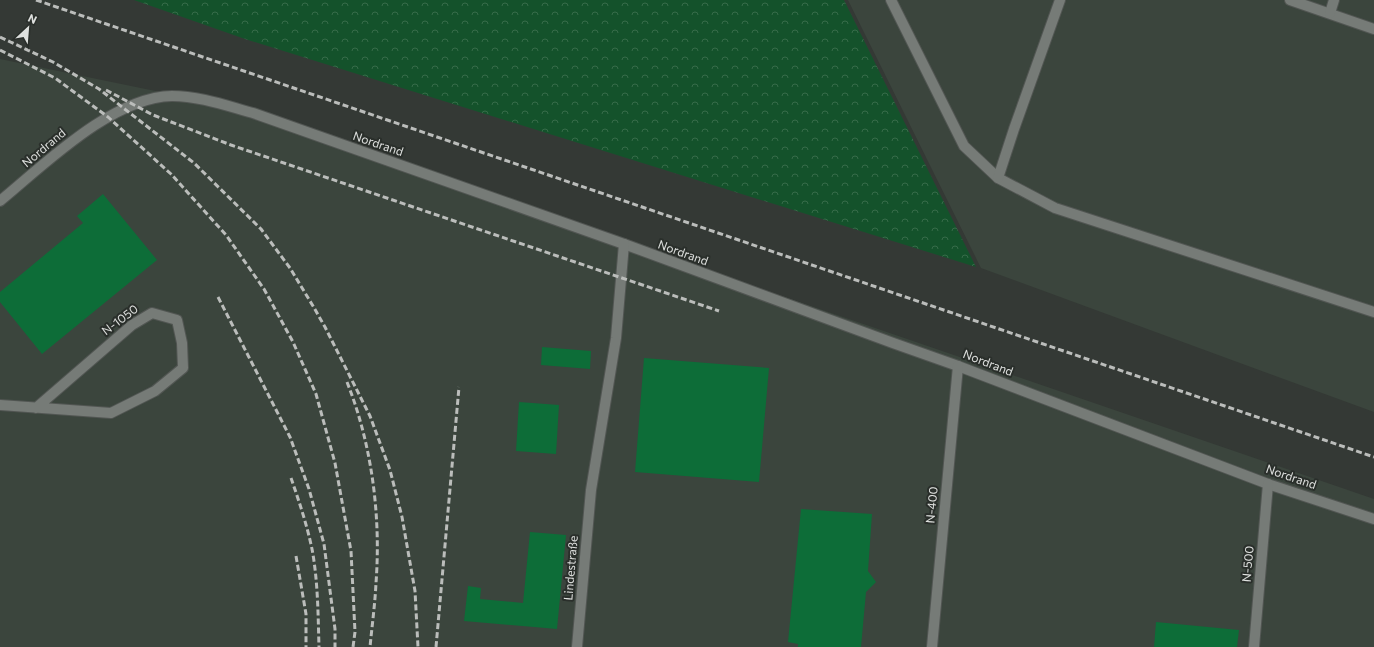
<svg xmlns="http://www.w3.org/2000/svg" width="1374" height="647" font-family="Commissioner,sans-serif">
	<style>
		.built { fill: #3b453d }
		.forest { fill: url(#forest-crowns) }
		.building { fill: #0d6d38 }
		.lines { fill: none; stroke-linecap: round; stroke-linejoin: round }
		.lane-casing { stroke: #525653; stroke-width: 12 }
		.lane { stroke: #767b77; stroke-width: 10 }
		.rail { stroke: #bbbdbb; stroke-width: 3; stroke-dasharray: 6 3; stroke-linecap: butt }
		.labels { text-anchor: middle; stroke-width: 4; stroke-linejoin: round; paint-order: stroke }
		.street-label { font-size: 12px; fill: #dee0de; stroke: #2a2f2b }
	</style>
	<defs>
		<pattern id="forest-crowns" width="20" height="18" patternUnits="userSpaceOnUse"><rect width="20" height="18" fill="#14522b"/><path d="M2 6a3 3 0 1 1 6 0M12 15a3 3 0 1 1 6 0" fill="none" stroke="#366b49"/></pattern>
	</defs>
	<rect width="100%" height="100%" fill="#343935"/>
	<g class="built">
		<polygon points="848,0 1374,0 1374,412 981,268"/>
		<polygon points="0,59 228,106 1374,499 1374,647 0,647"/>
	</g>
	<polygon class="forest" points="134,0 844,0 976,267 245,39"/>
	<g class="building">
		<polygon points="103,194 157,260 42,354 0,302 0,292 83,223 77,216"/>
		<polygon points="542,347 591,351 590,369 541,365"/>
		<polygon points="644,358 769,368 759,482 635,472"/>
		<polygon points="519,402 559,405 556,454 516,451"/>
		<polygon points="801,509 872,514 868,571 876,582 866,592 861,647 798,647 798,644 788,642"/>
		<polygon points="530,532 566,535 557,629 464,621 468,586 481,588 480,599 523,603"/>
		<polygon points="1156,622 1239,630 1237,647 1154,647"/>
	</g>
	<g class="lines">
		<g class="lane-casing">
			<g id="lane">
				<polyline points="891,0 964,146 998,178 1055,208 1374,312"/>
				<polyline points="1290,0 1374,29"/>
				<polyline points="1330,13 1334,0"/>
				<polyline points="998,178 1014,129 1060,0"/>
				<path d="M0 201C44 165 112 97 172 96 199 96 227 106 253 113L624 244 893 343 958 366 1268 484 1374 519"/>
				<polyline points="0,405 111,413 155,391 183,368 182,343 177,320 152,313 132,325 36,408"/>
				<polyline points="577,647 591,490 616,338 624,244"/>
				<polyline points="932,647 958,366"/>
				<polyline points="1254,647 1268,484"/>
			</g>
		</g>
		<use href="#lane" class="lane"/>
		<g class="rail">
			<polyline points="36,0 1374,457"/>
			<polyline points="0,37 53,62 99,89 194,163 261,229 290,268 313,306 325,327 370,416 390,470 402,517 415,591 418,647"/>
			<polyline points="0,50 55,78 108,117 171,174 226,235 264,289 293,342 316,394 335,463 351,551 355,632 353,647"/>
			<polyline points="106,90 153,115 231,145 719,311"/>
			<polyline points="218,297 290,437 309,489 324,544 335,629 335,647"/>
			<path d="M347 382C372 445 381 516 376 583 375 604 372 626 370 647"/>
			<path d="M291 478C299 501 307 525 312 549 318 581 318 614 319 647"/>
			<polyline points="296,556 306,614 306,647"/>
			<polyline points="436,647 459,387"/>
		</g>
	</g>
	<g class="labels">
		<g class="street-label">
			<text transform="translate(378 144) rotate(19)" y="4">Nordrand</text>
			<text transform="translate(44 148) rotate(-40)" y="4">Nordrand</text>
			<text transform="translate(683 253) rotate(20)" y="4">Nordrand</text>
			<text transform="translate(120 320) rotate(-37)" y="4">N-1050</text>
			<text transform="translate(988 363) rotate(21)" y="4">Nordrand</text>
			<text transform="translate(1291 477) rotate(19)" y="4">Nordrand</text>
			<text transform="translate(932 505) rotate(-85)" y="4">N-400</text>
			<text transform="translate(1248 564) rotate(-85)" y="4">N-500</text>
			<text transform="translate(571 568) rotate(-85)" y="4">Lindestraße</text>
		</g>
	</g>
	<g transform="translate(28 28) rotate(26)" stroke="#2a2f2b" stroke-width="3" paint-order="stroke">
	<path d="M0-3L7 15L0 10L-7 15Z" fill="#dee0de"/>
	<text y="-6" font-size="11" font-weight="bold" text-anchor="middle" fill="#dee0de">N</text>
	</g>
</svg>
